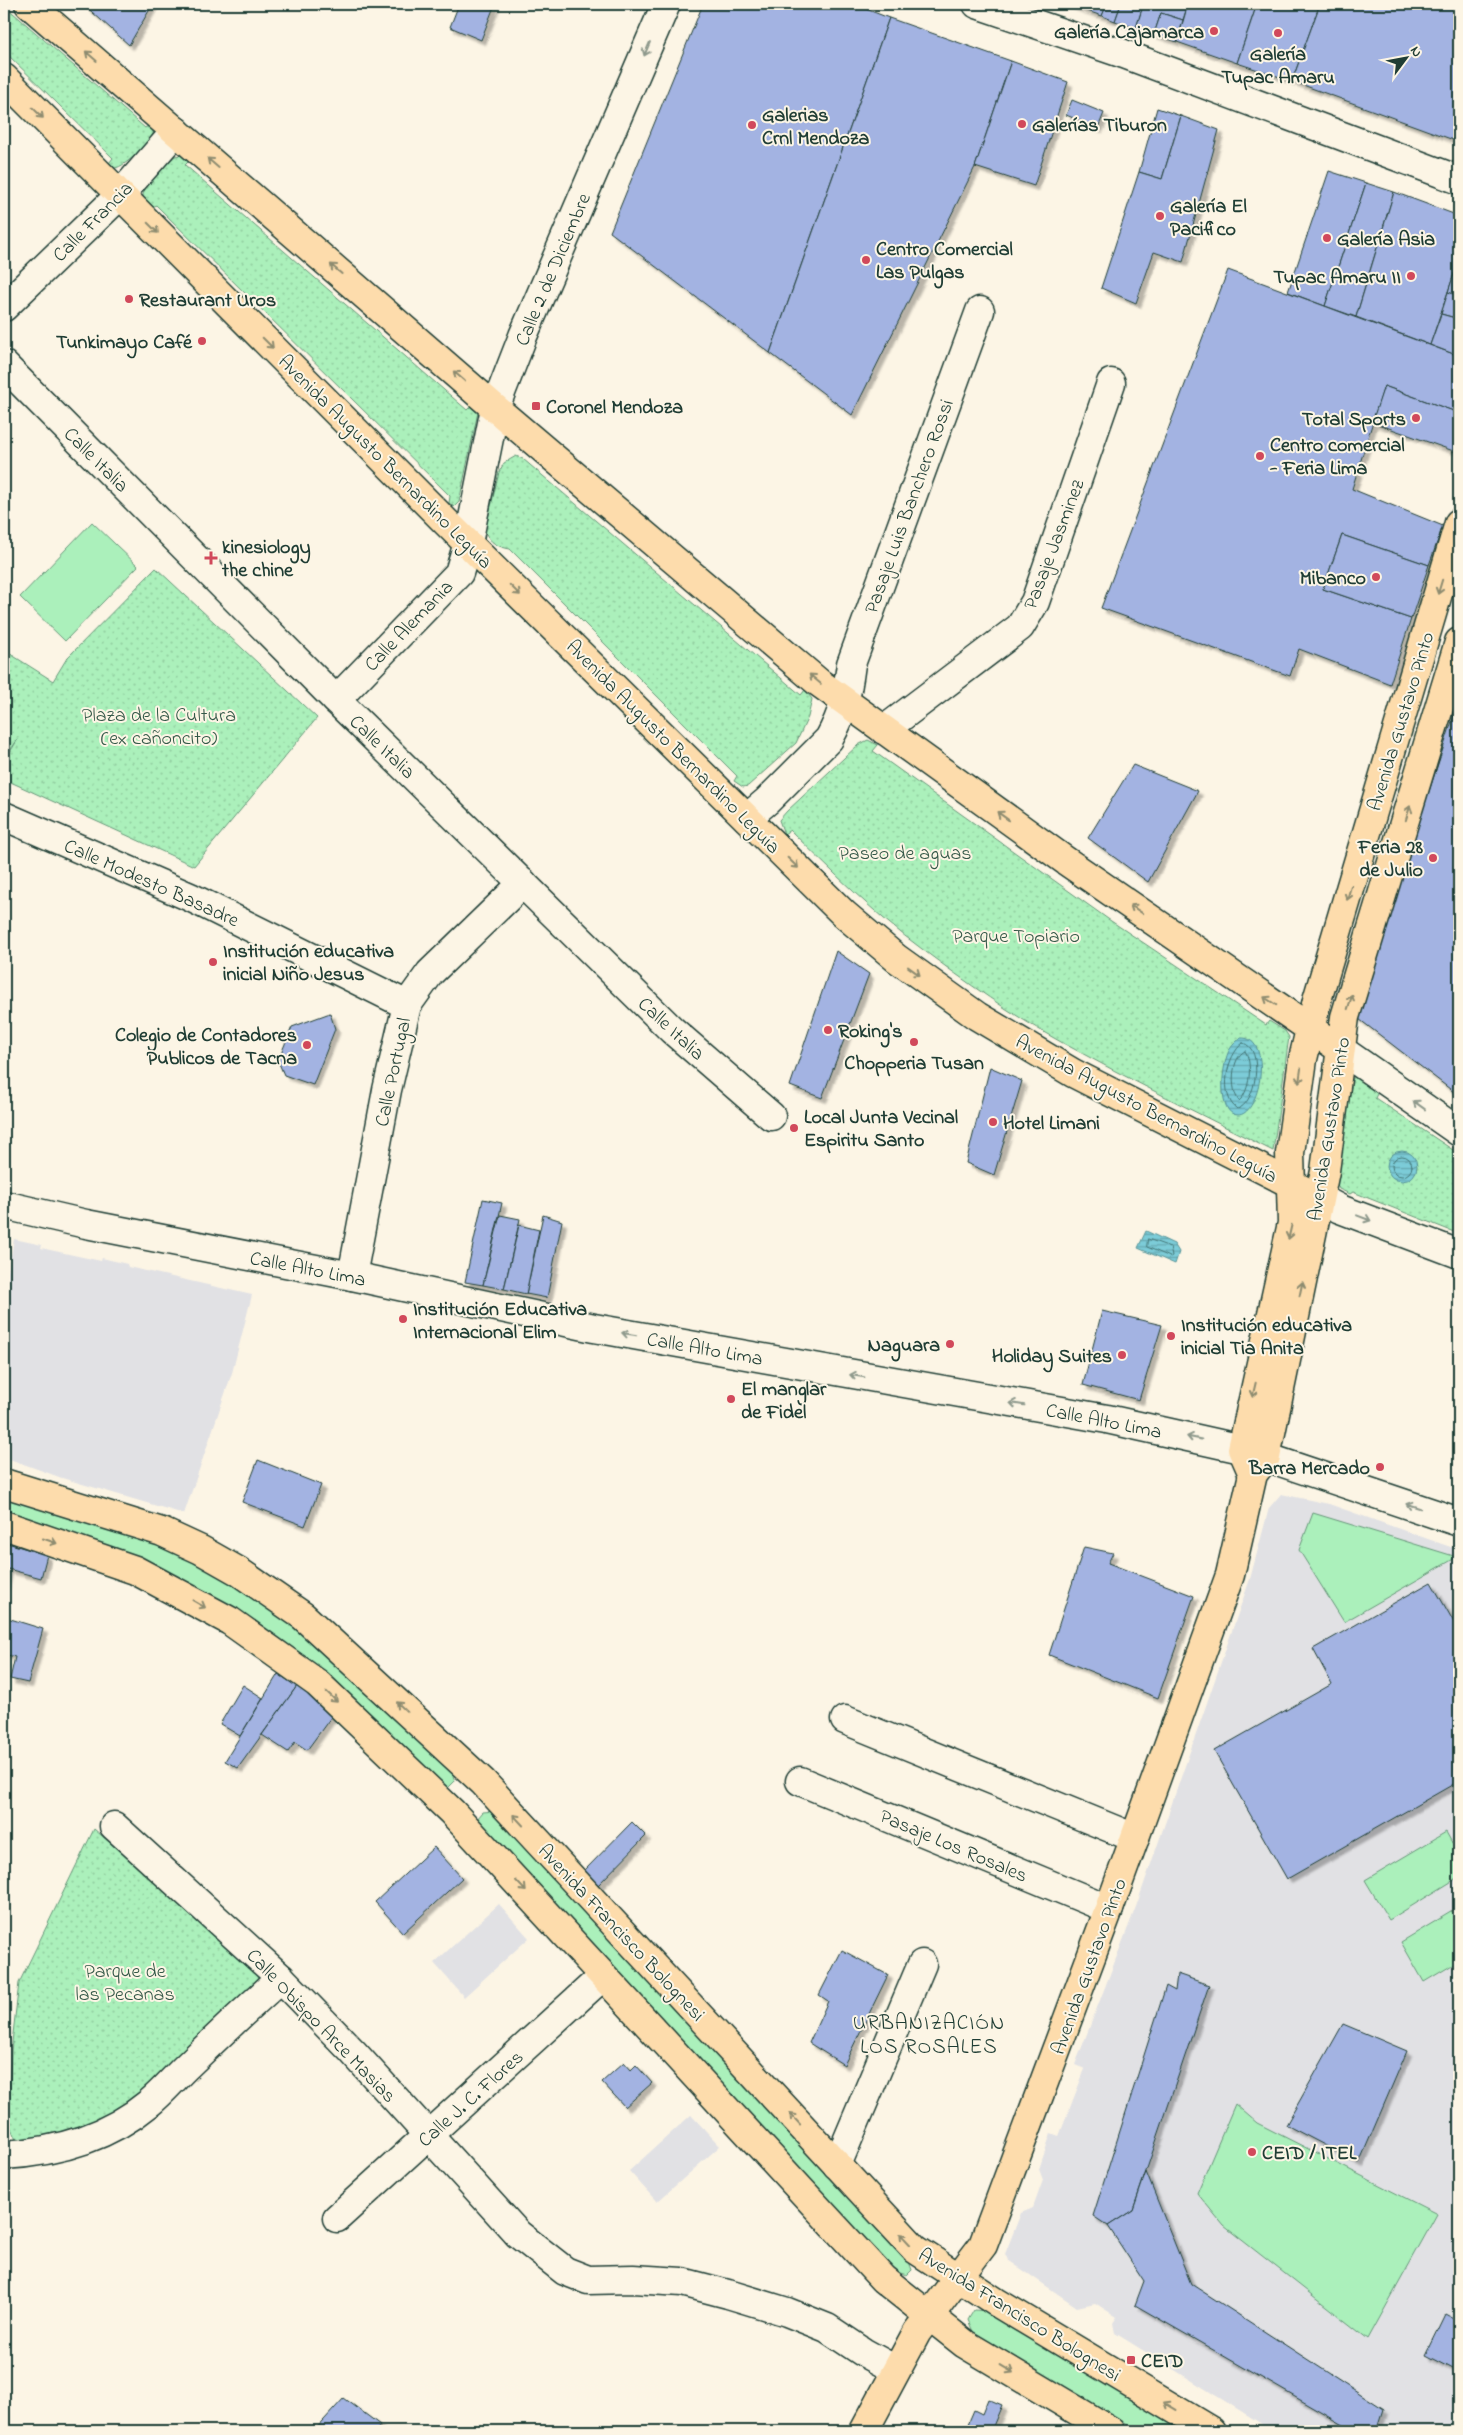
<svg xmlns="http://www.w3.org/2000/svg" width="1463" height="2435" font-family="'Indie Flower',sans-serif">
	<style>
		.built { fill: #e1e1e4 }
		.green { fill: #abf0bb; stroke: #659678 }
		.park { fill: url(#park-dots); stroke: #659678 }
		.water { fill: url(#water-rules); stroke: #579396 }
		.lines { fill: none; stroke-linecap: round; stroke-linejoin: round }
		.shore { stroke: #447676; stroke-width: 1 }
		.building { fill: #a3b3e2; stroke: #1f3d34; filter: url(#shadow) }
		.minor-casing { stroke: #1f3d34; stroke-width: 31 }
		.major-casing { stroke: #1f3d34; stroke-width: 31 }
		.minor { stroke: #fcf5e5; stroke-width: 28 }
		.major { stroke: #fddcac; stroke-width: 28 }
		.oneway { stroke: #8e998c }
		.oneway2 { stroke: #8e8c70 }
		.poi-dot { fill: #d1495b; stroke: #fcf5e5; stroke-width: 2 }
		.labels { text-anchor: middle; stroke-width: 4; stroke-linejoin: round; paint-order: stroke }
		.poi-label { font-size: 20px; font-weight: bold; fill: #1f3d34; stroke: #fcf5e5; text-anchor: start }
		.street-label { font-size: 20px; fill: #1f3d34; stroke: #fcf5e5 }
		.park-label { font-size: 20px; fill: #345848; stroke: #fcf5e5 }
		.neighbourhood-label { font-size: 21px; letter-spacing: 1px; fill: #1f3d34; stroke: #fcf5e5 }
	</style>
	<defs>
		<pattern id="park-dots" width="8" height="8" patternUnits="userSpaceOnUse" patternTransform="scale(1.25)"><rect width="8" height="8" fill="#abf0bb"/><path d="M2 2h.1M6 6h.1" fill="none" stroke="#93cfa1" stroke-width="1.8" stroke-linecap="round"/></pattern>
		<pattern id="water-rules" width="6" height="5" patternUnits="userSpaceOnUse" patternTransform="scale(1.25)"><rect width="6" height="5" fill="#7cccd8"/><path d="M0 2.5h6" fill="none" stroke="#65a7b0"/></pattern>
		<filter id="shadow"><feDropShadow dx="4.5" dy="4.5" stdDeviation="1" flood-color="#0004"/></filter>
	</defs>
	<rect width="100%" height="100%" fill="#fcf5e5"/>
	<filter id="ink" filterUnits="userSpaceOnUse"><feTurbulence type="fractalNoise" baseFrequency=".02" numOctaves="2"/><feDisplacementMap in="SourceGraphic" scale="10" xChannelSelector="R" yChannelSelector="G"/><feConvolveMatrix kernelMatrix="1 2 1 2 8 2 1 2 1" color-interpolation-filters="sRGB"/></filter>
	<g filter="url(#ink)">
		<g class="built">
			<polygon points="14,1239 42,1245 41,1248 101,1261 102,1258 127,1264 128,1267 252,1295 232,1373 184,1514 62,1478 4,1457 4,1294"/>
			<polygon points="1281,1494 1329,1504 1459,1550 1459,2431 1273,2431 1115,2333 1113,2323 1117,2317 1095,2303 1077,2307 1008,2260 1005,2254 1021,2213 1033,2208 1043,2180 1039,2169 1051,2133 1059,2136 1085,2069 1075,2065 1137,1904 1250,1579 1269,1508"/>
			<polygon points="499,1904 529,1938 464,1997 434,1963"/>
			<polygon points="691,2115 720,2146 657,2202 629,2171"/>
		</g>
		<g class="green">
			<polygon points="92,522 138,566 65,641 20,597"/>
			<polygon points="4,1491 187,1552 294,1621 450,1768 455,1781 448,1788 436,1781 328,1682 4,1517"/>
			<polygon points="1313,1513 1457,1557 1344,1622 1299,1550"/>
			<polygon points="495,1811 907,2256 912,2270 907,2275 893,2271 477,1819 483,1812"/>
			<polygon points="1446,1832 1459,1855 1459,1877 1389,1920 1365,1880"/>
			<polygon points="1459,1907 1459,1961 1424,1982 1401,1942"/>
			<polygon points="1235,2104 1257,2123 1437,2214 1368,2339 1224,2226 1197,2193"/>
			<polygon points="974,2310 990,2311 1189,2431 1138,2431 974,2334 968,2320"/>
		</g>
		<g class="park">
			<path d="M4 5 145 128 149 125 154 131C152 141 125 167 115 168L109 163 113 158 4 51Z"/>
			<path d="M181 155 189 161 185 165 467 410 472 405 478 412 459 502 454 507 449 503 450 496 156 205 152 208C148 204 143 200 143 195 143 185 168 164 175 156Z"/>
			<path d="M516 456 523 459 801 695 805 690 812 699 808 717 796 743 748 786 743 787 734 781 737 776 510 549C499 547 489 543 485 531L499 472 504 463Z"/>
			<polygon points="156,568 317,718 194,866 4,779 4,762 18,739 4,759 4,650 53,681 67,658"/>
			<path d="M868 740 878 745 873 751 1108 919 1266 1025 1269 1021 1285 1031 1289 1037 1273 1151C1202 1115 1130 1080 1061 1042 1012 1015 966 982 922 949 874 914 832 871 790 830L784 834 779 820 787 811 858 745Z"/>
			<polygon points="1358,1075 1379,1090 1375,1098 1459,1154 1459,1234 1353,1192 1350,1194 1339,1189 1337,1185 1352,1079"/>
			<polygon points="94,1829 259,1971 257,1985 125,2112 90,2133 16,2140 8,2121 11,2051 19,1983"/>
		</g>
		<g class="water">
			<path d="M1241 1038C1273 1036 1261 1115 1238 1115 1216 1115 1222 1061 1230 1049 1233 1044 1237 1041 1241 1038Z"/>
			<circle cx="1402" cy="1166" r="15"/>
			<polygon points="1146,1231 1174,1244 1179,1252 1175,1264 1138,1248"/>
		</g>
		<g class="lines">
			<g class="shore">
				<path d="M1243 1043C1265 1048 1256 1105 1237 1109 1219 1096 1226 1055 1243 1043Z"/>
				<path d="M1245 1051C1253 1062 1250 1092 1239 1101 1230 1090 1231 1057 1245 1051Z"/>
				<circle cx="1402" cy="1166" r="10"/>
				<polygon points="1148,1239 1170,1247 1172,1256 1170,1257 1147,1247"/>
			</g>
		</g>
		<g class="building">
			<polygon points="83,4 153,4 129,45"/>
			<polygon points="459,4 495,4 481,40 450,27"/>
			<polygon points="703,4 853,4 889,18 770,353 610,232"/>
			<polygon points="1067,4 1107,4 1102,16"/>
			<polygon points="1107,4 1121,4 1115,21 1102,16"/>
			<polygon points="1121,4 1143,6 1136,28 1115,21"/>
			<polygon points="1137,4 1188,4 1183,20 1161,13 1154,34 1136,28 1143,6"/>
			<polygon points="1188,4 1257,4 1237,63 1177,42"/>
			<polygon points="1257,4 1320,4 1292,81 1237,63"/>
			<polygon points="1320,4 1459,4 1459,142 1292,81"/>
			<polygon points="1161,13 1183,20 1177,42 1154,34"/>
			<polygon points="889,18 1011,61 975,167 852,415 770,353"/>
			<polygon points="1011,61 1068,82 1034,186 975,167"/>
			<polygon points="1072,100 1104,113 1098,128 1066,115"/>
			<polygon points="1157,108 1181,116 1162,179 1139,172"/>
			<polygon points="1181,116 1219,130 1183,262 1154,252 1136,303 1101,288 1139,172 1162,179"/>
			<polygon points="1329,171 1366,183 1325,306 1288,292"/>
			<polygon points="1366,183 1394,192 1356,317 1325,306"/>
			<polygon points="1394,192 1459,216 1459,259 1430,345 1356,317"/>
			<polygon points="1459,259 1459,296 1448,292"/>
			<polygon points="1228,270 1459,356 1459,413 1384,386 1352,489 1443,526 1429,565 1342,535 1323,589 1411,619 1390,684 1299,649 1290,676 1101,608"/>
			<polygon points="1448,292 1459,296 1459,319 1441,314"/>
			<polygon points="1441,314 1459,319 1459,356 1430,345"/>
			<polygon points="1384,386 1459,413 1459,453 1372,422"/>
			<polygon points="1342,535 1429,565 1411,619 1323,589"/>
			<polygon points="1459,700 1459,1096 1355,1016"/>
			<polygon points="1133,765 1198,791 1148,882 1088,838"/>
			<polygon points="836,951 869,974 822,1098 790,1086"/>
			<polygon points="330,1013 335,1029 313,1085 284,1075 278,1061 292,1027"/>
			<polygon points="990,1067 1022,1081 994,1175 966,1163"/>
			<polygon points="483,1199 502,1203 483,1285 465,1282"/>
			<polygon points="500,1215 520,1219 504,1289 483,1285"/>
			<polygon points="543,1215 562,1221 547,1298 526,1294"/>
			<polygon points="519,1225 539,1230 526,1294 504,1289"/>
			<polygon points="1102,1311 1162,1325 1139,1400 1083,1385"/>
			<polygon points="258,1460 321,1485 305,1526 242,1502"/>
			<polygon points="4,1542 47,1555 41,1578 8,1569 4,1586"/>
			<polygon points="1084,1547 1113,1553 1108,1563 1194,1596 1158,1698 1049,1655"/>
			<polygon points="1431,1582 1459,1631 1459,1781 1287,1879 1214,1751 1332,1684 1313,1649"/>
			<polygon points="4,1617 43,1629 28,1683 10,1679 15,1657 4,1654"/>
			<polygon points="278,1674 297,1686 238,1768 225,1761"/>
			<polygon points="243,1685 263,1698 240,1736 220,1724"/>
			<polygon points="297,1686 334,1713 307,1750 295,1742 288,1752 262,1735"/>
			<polygon points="632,1822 646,1836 597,1886 584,1871"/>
			<polygon points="434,1847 462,1878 403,1933 375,1902"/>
			<polygon points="842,1950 888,1975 844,2065 809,2043 828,2001 819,1995"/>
			<polygon points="1177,1974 1209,1985 1133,2210 1108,2226 1093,2216 1166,1986 1175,1991"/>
			<polygon points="1343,2024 1407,2051 1359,2163 1286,2125"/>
			<polygon points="624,2062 631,2070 636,2065 652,2083 625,2107 602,2082"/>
			<polygon points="1146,2172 1191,2284 1384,2409 1377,2431 1354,2431 1135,2305 1144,2281 1108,2226 1133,2210"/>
			<polygon points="1446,2314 1459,2321 1459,2372 1426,2355"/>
			<polygon points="344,2398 380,2425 376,2431 314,2431"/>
			<polygon points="988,2399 1002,2405 991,2431 965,2431 974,2410 982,2414"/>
		</g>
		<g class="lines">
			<g class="minor-casing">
				<g id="minor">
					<polyline points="977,4 1124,54 1459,180"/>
					<polyline points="4,307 120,195 176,131"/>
					<polyline points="4,365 336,700 672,1030 771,1116"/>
					<polyline points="336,700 459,573 468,543 495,408 523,336 666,4"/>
					<polyline points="884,730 1020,627 1035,602 1111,383"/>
					<polyline points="4,816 190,897 407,1005"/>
					<path d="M747 818 767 801 829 739C844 712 847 694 851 664L980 311"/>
					<polyline points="1340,1049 1459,1132"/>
					<polyline points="1319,1198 1340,1209 1459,1254"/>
					<polyline points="4,1205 86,1224 352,1276 594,1328 1107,1419 1242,1449 1459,1522"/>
					<polyline points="352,1276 387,1090 407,1005 430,973 523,883"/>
					<polyline points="845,1720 1135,1838"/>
					<polyline points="800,1781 1109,1909"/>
					<polyline points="114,1826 281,1978 353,2052 518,2234 565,2271 588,2280 633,2279 682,2282 728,2294 787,2312 827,2328 863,2352 896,2370"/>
					<path d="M4 2155C56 2152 107 2138 148 2104 163 2092 175 2077 189 2064 219 2035 250 2006 281 1978"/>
					<polyline points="837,2165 922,1964"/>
					<polyline points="337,2218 603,1976"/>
				</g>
			</g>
			<g class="major-casing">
				<g id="major">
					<polyline points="29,4 495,408 818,682 1066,861 1340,1049"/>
					<polyline points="4,78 447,523 844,914 896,958 977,1016 1073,1073 1319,1198"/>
					<polyline points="1253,1474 1242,1449 1292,1223 1290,1153 1303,1059 1317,1000 1459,523"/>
					<polyline points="4,1483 162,1532 201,1550 238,1571 303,1616 483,1782 915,2249 996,2302 1211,2431"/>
					<polyline points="4,1525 135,1570 230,1621 317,1683 452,1812 883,2279 965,2344 1111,2431"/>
					<polyline points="864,2431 917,2332 983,2245 1109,1909 1230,1575 1253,1474 1266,1457 1325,1171 1345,1017 1459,642"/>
				</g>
			</g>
			<use href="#minor" class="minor"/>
			<use href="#major" class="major"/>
		</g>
		<defs><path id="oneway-shaft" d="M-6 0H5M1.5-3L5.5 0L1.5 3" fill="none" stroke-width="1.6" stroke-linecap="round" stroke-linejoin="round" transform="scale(1.25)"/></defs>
		<g class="oneway">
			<use href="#oneway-shaft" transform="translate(647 49) rotate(113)"/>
			<use href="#oneway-shaft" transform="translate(1419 1105) rotate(-144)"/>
			<use href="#oneway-shaft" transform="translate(1364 1218) rotate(21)"/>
			<use href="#oneway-shaft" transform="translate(629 1334) rotate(-170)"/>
			<use href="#oneway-shaft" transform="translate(857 1376) rotate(-170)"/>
			<use href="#oneway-shaft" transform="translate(1017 1404) rotate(-170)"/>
			<use href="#oneway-shaft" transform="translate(1194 1438) rotate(-168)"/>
			<use href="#oneway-shaft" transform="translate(1413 1506) rotate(-162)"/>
		</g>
		<g class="oneway2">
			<use href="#oneway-shaft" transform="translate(91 56) rotate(-139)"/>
			<use href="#oneway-shaft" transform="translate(38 113) rotate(45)"/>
			<use href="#oneway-shaft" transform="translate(213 163) rotate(-139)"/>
			<use href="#oneway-shaft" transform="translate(153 228) rotate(45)"/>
			<use href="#oneway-shaft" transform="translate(336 269) rotate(-139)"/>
			<use href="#oneway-shaft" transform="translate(268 343) rotate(45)"/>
			<use href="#oneway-shaft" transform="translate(459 376) rotate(-139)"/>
			<use href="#oneway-shaft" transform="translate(1440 587) rotate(107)"/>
			<use href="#oneway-shaft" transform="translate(515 590) rotate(45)"/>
			<use href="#oneway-shaft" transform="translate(815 679) rotate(-140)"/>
			<use href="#oneway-shaft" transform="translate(1408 813) rotate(-73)"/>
			<use href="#oneway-shaft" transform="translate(1003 816) rotate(-144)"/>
			<use href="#oneway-shaft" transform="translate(793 863) rotate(44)"/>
			<use href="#oneway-shaft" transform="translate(1349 893) rotate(107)"/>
			<use href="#oneway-shaft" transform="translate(1136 909) rotate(-146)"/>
			<use href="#oneway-shaft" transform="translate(914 971) rotate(36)"/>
			<use href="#oneway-shaft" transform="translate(1270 1001) rotate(-146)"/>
			<use href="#oneway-shaft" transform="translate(1350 1002) rotate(-72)"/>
			<use href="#oneway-shaft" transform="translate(1300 1076) rotate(98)"/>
			<use href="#oneway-shaft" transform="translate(1290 1232) rotate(103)"/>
			<use href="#oneway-shaft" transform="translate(1301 1289) rotate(-78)"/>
			<use href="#oneway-shaft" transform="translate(1254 1390) rotate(103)"/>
			<use href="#oneway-shaft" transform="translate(50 1541) rotate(19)"/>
			<use href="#oneway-shaft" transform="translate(199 1604) rotate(30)"/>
			<use href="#oneway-shaft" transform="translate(332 1697) rotate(44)"/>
			<use href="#oneway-shaft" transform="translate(402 1707) rotate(-137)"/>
			<use href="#oneway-shaft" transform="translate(518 1820) rotate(-133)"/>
			<use href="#oneway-shaft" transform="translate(521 1886) rotate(47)"/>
			<use href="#oneway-shaft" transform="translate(795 2119) rotate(-133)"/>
			<use href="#oneway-shaft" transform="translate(905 2239) rotate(-133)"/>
			<use href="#oneway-shaft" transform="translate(1007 2369) rotate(31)"/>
			<use href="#oneway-shaft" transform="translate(1170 2406) rotate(-149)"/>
		</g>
	</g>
	<g class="poi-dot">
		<circle cx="1214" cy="31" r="5"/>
		<circle cx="1278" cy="33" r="5"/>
		<circle cx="1022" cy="124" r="5"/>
		<circle cx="752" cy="125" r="5"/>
		<circle cx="1160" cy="216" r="5"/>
		<circle cx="1327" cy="238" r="5"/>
		<circle cx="866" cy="260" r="5"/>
		<circle cx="1411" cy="276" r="5"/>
		<circle cx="129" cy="299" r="5"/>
		<circle cx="202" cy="341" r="5"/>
		<rect x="531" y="401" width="10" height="10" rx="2.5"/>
		<circle cx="1416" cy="418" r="5"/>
		<circle cx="1260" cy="456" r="5"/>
		<path d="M208.5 550.5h5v5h5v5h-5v5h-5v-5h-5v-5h5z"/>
		<circle cx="1376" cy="577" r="5"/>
		<circle cx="1433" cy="858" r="5"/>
		<circle cx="213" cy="962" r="5"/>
		<circle cx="828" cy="1030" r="5"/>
		<circle cx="914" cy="1042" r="5"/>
		<circle cx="307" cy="1045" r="5"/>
		<circle cx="993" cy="1122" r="5"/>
		<circle cx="794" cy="1128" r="5"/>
		<circle cx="403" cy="1319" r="5"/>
		<circle cx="1171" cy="1336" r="5"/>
		<circle cx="950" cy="1344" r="5"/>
		<circle cx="1122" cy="1355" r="5"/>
		<circle cx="731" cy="1399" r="5"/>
		<circle cx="1380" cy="1467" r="5"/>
		<circle cx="1252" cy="2152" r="5"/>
		<rect x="1126" y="2355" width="10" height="10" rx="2.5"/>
	</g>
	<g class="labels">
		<g class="poi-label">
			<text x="1204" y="38" text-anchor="end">Galería Cajamarca</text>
			<text x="1278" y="60" text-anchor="middle">Galería<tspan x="1278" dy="23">Tupac Amaru</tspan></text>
			<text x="762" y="121">Galerias<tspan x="762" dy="23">Crnl Mendoza</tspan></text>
			<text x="1032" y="131">Galerías Tiburon</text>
			<text x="1170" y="212">Galería El<tspan x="1170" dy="23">Pacifico</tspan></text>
			<text x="1337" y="245">Galería Asia</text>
			<text x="876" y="255">Centro Comercial<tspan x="876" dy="23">Las Pulgas</tspan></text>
			<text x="1401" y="283" text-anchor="end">Tupac Amaru II</text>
			<text x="139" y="306">Restaurant Uros</text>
			<text x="192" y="348" text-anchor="end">Tunkimayo Café</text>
			<text x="546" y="413">Coronel Mendoza</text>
			<text x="1406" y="425" text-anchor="end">Total Sports</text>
			<text x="1270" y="451">Centro comercial<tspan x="1270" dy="23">- Feria Lima</tspan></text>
			<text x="222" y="553">kinesiology<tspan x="222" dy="23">the chine</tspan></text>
			<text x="1366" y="584" text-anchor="end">Mibanco</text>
			<text x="1423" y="853" text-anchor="end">Feria 28<tspan x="1423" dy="23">de Julio</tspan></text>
			<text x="223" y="957">Institución educativa<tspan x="223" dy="23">inicial Niño Jesus</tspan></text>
			<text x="838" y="1037">Roking's</text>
			<text x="297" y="1041" text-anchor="end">Colegio de Contadores<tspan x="297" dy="23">Publicos de Tacna</tspan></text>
			<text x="914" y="1069" text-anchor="middle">Chopperia Tusan</text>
			<text x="804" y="1123">Local Junta Vecinal<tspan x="804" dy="23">Espiritu Santo</tspan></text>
			<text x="1003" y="1129">Hotel Limani</text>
			<text x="413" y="1315">Institución Educativa<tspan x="413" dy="23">Internacional Elim</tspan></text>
			<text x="1181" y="1331">Institución educativa<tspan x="1181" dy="23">inicial Tia Anita</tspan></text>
			<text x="940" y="1351" text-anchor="end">Naguara</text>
			<text x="1112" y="1362" text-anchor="end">Holiday Suites</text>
			<text x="741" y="1395">El manglar<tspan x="741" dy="23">de Fidel</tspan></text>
			<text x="1370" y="1474" text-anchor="end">Barra Mercado</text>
			<text x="1262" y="2159">CEID / ITEL</text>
			<text x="1141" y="2367">CEID</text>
		</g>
		<g class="street-label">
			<text transform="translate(92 221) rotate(-45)" y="7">Calle Francia</text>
			<text transform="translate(552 269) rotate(-67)" y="7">Calle 2 de Diciembre</text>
			<text transform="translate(97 459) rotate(45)" y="7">Calle Italia</text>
			<text transform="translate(386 461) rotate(45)" y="7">Avenida Augusto Bernardino Leguía</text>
			<text transform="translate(908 506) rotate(-70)" y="7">Pasaje Luis Banchero Rossi</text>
			<text transform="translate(1053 544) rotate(-69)" y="7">Pasaje Jasminez</text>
			<text transform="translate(408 625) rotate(-46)" y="7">Calle Alemania</text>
			<text transform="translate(1400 721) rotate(-73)" y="7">Avenida Gustavo Pinto</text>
			<text transform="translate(383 746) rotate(44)" y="7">Calle Italia</text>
			<text transform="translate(674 746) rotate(45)" y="7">Avenida Augusto Bernardino Leguía</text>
			<text transform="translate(152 882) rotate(24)" y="7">Calle Modesto Basadre</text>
			<text transform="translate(672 1028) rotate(43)" y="7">Calle Italia</text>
			<text transform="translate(392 1072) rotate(-78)" y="7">Calle Portugal</text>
			<text transform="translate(1147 1108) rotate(28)" y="7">Avenida Augusto Bernardino Leguía</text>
			<text transform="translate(1328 1129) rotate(-81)" y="7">Avenida Gustavo Pinto</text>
			<text transform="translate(308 1268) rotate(11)" y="7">Calle Alto Lima</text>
			<text transform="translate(705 1348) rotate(10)" y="7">Calle Alto Lima</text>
			<text transform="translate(1104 1420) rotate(11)" y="7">Calle Alto Lima</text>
			<text transform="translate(954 1845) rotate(23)" y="7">Pasaje Los Rosales</text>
			<text transform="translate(622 1932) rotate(47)" y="7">Avenida Francisco Bolognesi</text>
			<text transform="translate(1088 1966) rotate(-70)" y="7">Avenida Gustavo Pinto</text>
			<text transform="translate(322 2025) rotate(46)" y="7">Calle Obispo Arce Masias</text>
			<text transform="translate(470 2098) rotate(-42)" y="7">Calle J. C. Flores</text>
			<text transform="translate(1020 2314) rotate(32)" y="7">Avenida Francisco Bolognesi</text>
		</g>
		<g class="park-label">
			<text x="159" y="721">Plaza de la Cultura<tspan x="159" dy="23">(ex cañoncito)</tspan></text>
			<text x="905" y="859">Paseo de aguas</text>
			<text x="1016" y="942">Parque Topiario</text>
			<text x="125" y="1977">Parque de<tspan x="125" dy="23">las Pecanas</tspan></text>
		</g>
		<g class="neighbourhood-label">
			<text x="929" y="2029">URBANIZACIÓN<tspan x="929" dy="24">LOS ROSALES</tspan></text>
		</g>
	</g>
	<rect width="1463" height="2435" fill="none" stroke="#fcf5e5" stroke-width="20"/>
	<rect x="10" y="10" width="1443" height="2415" fill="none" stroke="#1f3d34" stroke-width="2" filter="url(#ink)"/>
	<g transform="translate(1406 58) rotate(58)" stroke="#fcf5e5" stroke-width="4" paint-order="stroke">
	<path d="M0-4L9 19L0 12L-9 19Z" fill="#1f3d34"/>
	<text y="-8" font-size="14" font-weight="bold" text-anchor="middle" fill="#1f3d34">N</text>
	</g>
</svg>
